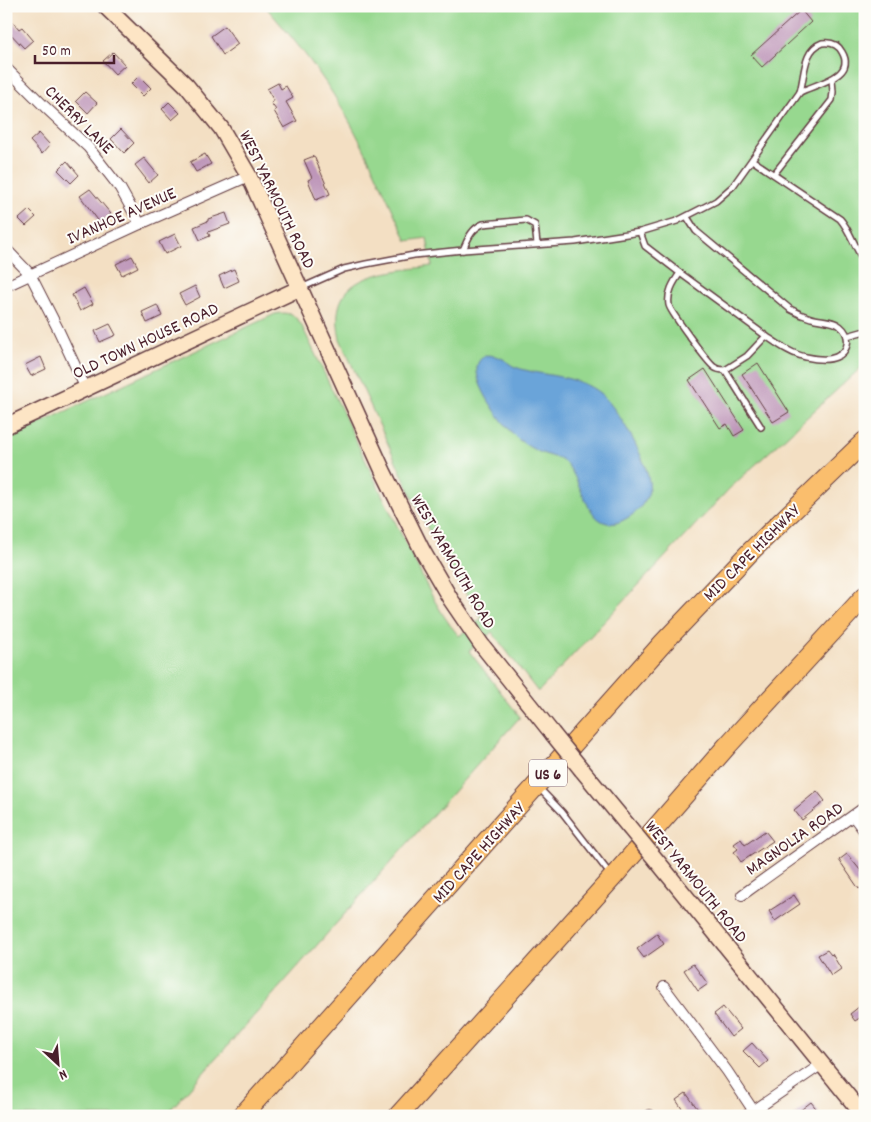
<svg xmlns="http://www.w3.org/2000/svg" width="871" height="1122" font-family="Dekko,sans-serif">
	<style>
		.green { fill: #97d88f; stroke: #707c5d }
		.water { fill: #6aa4d9; stroke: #5a6282 }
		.building { fill: #be96b9 }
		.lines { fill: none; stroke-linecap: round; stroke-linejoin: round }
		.lane-casing { stroke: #633c42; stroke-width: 8 }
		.street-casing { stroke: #633c42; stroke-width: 12 }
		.secondary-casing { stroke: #633c42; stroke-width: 18 }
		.highway-casing { stroke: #633c42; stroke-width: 21 }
		.lane { stroke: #fff; stroke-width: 5 }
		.street { stroke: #fff; stroke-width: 10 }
		.secondary { stroke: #fde5c5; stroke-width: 15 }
		.highway { stroke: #fabe6d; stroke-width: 19 }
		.secondary-bridge-casing { stroke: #633c42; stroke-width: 18; stroke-linecap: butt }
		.secondary-bridge { stroke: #fde5c5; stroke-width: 15 }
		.labels { text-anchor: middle; stroke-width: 4; stroke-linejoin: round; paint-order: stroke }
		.shield { fill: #fdfcf7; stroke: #806168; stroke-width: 1 }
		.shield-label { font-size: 16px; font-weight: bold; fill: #4a1f2b }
		.street-label { font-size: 18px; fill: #4a1f2b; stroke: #fdfcf7 }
	</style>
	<rect width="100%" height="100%" fill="#fdfcf7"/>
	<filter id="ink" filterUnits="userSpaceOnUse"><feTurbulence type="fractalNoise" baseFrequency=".02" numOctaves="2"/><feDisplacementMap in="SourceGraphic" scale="10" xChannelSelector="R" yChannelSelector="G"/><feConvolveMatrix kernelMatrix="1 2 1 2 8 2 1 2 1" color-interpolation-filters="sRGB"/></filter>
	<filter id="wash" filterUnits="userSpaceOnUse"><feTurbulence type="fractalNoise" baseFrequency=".0096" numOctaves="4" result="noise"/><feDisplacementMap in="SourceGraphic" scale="20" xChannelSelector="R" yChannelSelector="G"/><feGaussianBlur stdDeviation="1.12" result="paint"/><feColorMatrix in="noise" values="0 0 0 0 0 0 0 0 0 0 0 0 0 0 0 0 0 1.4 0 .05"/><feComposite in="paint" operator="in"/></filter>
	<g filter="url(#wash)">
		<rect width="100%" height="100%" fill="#f3dfc3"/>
		<path class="green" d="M265 6H865V364L729 489 538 692 492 632 469 651 520 717 165 1116H6V439L275 314C288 311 296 315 302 326 336 398 369 469 404 540 421 572 435 609 459 636L482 618 452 572 422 518 340 339C325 272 384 273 432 266L427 238 407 241C384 192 362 139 333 94 313 62 289 34 265 6Z"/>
		<path class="water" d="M488 355C493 356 499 356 503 359 507 361 510 365 515 367 543 377 577 374 601 394 618 408 654 470 649 491 647 500 639 510 632 515 624 520 617 525 607 523 583 518 580 468 559 458 555 457 551 457 548 455 537 452 527 446 518 439 505 427 455 364 488 355Z"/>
		<g id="blocks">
			<g class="building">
				<polygon points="801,10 811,22 762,67 751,55"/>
				<polygon points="6,14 19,29 22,27 33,40 24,48 6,29"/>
				<polygon points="225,26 238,44 223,55 211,36"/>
				<polygon points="113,52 125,65 115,74 103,61"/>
				<polygon points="139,76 151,88 143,96 131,84"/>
				<polygon points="278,83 281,89 286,86 293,98 286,102 297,121 284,128 274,111 276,110 271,103 274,101 267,89"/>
				<polygon points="85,92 97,103 88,113 76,101"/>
				<polygon points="169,102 180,113 172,120 162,109"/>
				<polygon points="121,129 134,143 124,153 111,139"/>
				<polygon points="39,133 50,145 42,154 30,141"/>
				<polygon points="205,154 211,164 196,172 190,162"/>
				<polygon points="314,156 330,194 316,200 308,180 312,178 304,160"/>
				<polygon points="144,158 158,175 149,183 135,165"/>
				<polygon points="67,161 79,175 71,183 58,170"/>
				<polygon points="90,189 111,214 100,223 80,196"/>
				<polygon points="29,210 36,217 26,226 19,219"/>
				<polygon points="226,213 230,224 208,232 210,236 200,240 194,227 208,221 208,219"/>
				<polygon points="175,234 181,246 165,254 159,242"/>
				<polygon points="132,256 138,267 122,275 116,264"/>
				<polygon points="234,269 239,281 224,288 219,276"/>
				<polygon points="195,286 200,297 185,305 179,294"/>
				<polygon points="84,288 93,304 80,311 72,295"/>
				<polygon points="157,305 162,316 147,323 142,312"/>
				<polygon points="110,324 116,335 100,342 95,331"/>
				<polygon points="41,357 46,369 31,376 25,365"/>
				<polygon points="758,363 789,412 773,422 742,374"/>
				<polygon points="705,369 744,430 734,436 727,424 720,428 689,380"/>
				<polygon points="817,791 825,801 802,820 794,810"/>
				<polygon points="765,831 773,841 741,862 734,852 738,849 734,844 741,839 745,845"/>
				<polygon points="847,854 865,876 865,884 859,889 839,860"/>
				<polygon points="794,895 800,904 775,921 769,911"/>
				<polygon points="657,934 664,944 644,958 637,949"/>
				<polygon points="827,950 831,955 832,954 841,969 831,976 818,955"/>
				<polygon points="693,964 708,984 698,991 684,970"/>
				<polygon points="865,1002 865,1023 861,1017 855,1021 850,1014"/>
				<polygon points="723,1007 741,1029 731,1037 714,1014"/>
				<polygon points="752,1043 768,1061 760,1068 743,1051"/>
				<polygon points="686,1093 703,1116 687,1116 676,1100"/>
				<polygon points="811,1102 819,1112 813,1116 793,1116"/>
			</g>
		</g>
	</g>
	<g filter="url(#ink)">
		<use href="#blocks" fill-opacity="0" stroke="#633c42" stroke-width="1"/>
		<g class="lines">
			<g class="lane-casing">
				<g id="lane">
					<path d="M822 43C830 42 838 44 842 52 857 77 815 84 800 92 805 75 803 50 822 43Z"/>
					<path d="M752 160 840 219C850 230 855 249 865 262"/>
					<polyline points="774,174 832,100 833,92 832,79"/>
					<path d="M687 217 696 231 790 309C797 313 804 316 811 318 820 321 834 320 840 326 851 335 850 351 836 357 827 361 815 359 806 357 791 354 778 344 766 336"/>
					<path d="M640 232 645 246 680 273C673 283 667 293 669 305 669 310 708 363 714 367 718 370 721 370 725 370L761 427"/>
					<path d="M463 250C468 239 471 229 483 224L526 220 535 225 537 244"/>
					<polyline points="680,273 766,336 747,356 725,370"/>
					<polyline points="301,288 344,269 366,264 414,255 463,250 575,242 640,232 677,221 716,201 733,186 800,92"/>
					<polyline points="847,336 865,331"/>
					<polyline points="539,788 562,812 610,874"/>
				</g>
			</g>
			<g class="street-casing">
				<g id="street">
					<polyline points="6,68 45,107 88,147 120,188 140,224"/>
					<polyline points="6,249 30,274 58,329 86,389"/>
					<polyline points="6,286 140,224 249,176"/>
					<polyline points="853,816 865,832"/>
					<polyline points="742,895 865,807"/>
					<polyline points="664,987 727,1071 753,1110"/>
					<polyline points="650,1115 651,1116"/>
					<polyline points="746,1116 822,1064"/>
				</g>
			</g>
			<g class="secondary-casing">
				<g id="secondary">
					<polyline points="105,6 186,85 221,128 249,176 383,471 422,550 451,600 481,644 552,733"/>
					<polyline points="6,426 300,288"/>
					<polyline points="582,770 629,827"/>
					<polyline points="657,861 864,1116"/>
				</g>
			</g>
			<g class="highway-casing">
				<g id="highway">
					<polyline points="242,1116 663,643 752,550 865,441"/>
					<polyline points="398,1116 613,877 727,746 865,596"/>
				</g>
			</g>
			<use href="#lane" class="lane"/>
			<use href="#street" class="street"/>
			<use href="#secondary" class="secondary"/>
			<use href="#highway" class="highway"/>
			<g class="secondary-bridge-casing">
				<g id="secondary-bridge">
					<polyline points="552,733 582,770"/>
					<polyline points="629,827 657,861"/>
				</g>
			</g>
			<use href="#secondary-bridge" class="secondary-bridge"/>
		</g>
	</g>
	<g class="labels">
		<rect class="shield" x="529" y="759.5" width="38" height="27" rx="4"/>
		<g class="shield-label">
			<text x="548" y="779">US 6</text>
		</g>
		<g class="street-label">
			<text transform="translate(80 119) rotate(45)" y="6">CHERRY LANE</text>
			<text transform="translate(278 199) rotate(64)" y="6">WEST YARMOUTH ROAD</text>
			<text transform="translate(121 215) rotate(-24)" y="6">IVANHOE AVENUE</text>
			<text transform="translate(145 340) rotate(-25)" y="6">OLD TOWN HOUSE ROAD</text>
			<text transform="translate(751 552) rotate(-45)" y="6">MID CAPE HIGHWAY</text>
			<text transform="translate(454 561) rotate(60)" y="6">WEST YARMOUTH ROAD</text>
			<text transform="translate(794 838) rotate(-35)" y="6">MAGNOLIA ROAD</text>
			<text transform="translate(478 852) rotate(-48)" y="6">MID CAPE HIGHWAY</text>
			<text transform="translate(697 881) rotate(51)" y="6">WEST YARMOUTH ROAD</text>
		</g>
	</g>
	<rect width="871" height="1122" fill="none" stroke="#fdfcf7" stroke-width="25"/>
	<g transform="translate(58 1064) rotate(154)" stroke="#fdfcf7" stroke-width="4" paint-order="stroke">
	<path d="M0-4L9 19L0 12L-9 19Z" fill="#4a1f2b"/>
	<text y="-8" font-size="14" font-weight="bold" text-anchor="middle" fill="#4a1f2b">N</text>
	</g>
	<path d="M35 55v8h79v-8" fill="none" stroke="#4a1f2b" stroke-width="2.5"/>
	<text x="42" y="55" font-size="15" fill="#4a1f2b" stroke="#fdfcf7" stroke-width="4" paint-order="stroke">50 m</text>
</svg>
